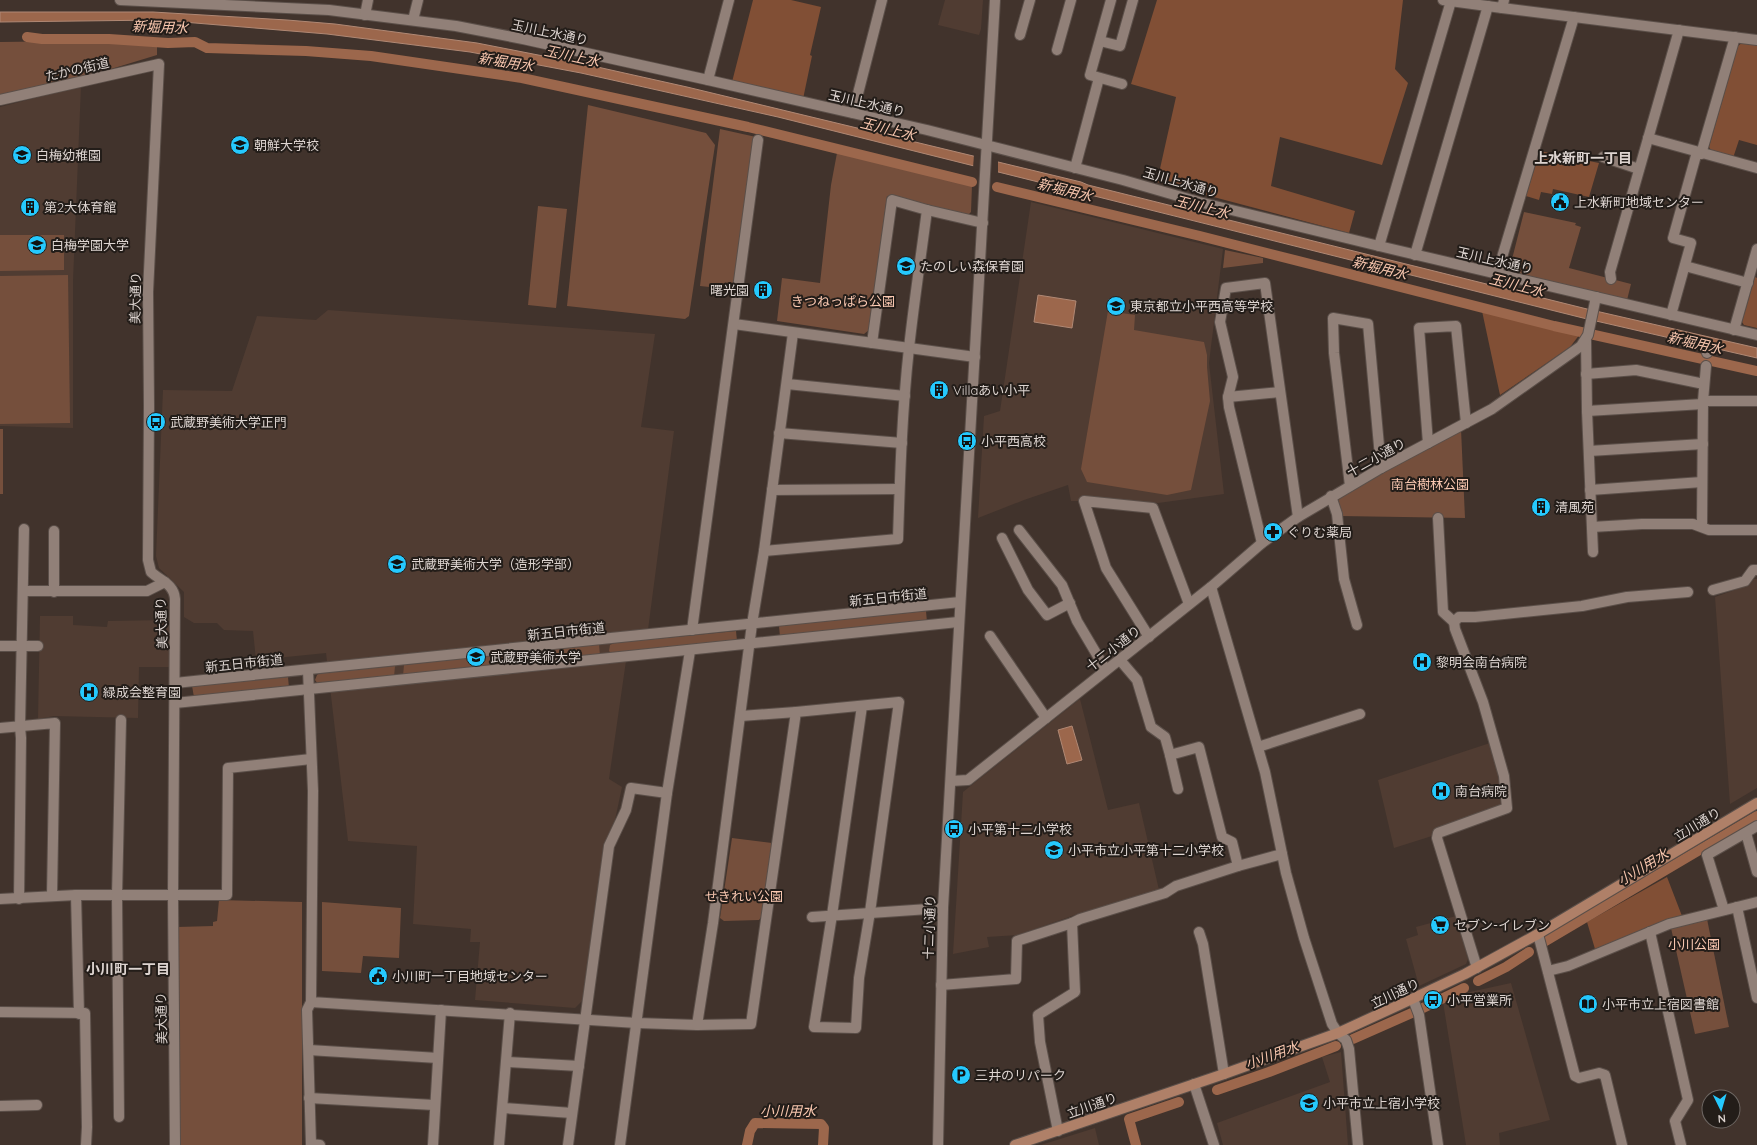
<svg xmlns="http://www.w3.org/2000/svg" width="1757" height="1145" font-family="Quicksand,'Noto Sans JP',sans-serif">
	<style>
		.built { fill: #503c32 }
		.green { fill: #754f3c }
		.forest { fill: #814f35 }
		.water { fill: #9c674c; stroke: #b08874 }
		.pier { fill: #41332c }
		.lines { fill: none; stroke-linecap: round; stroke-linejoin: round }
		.canal { stroke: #9c674c; stroke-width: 10 }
		.minor-casing { stroke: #5b4f49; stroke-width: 12 }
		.tertiary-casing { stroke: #5b4f49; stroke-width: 12 }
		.primary-casing { stroke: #5b4f49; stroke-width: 12 }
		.minor { stroke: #918078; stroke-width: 10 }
		.tertiary { stroke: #918078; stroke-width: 10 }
		.primary { stroke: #af8068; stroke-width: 10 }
		.labels { text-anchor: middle; stroke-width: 4; stroke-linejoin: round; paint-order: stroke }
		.street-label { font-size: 13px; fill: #ddd4d0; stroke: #231d19 }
		.poi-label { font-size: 13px; fill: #ddd4d0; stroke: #231d19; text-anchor: start }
		.park-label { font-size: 13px; fill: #fccab3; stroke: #231d19 }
		.water-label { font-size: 14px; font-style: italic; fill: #f8c6ae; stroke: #231d19 }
		.neighbourhood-label { font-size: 14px; font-weight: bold; fill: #ddd4d0; stroke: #231d19 }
	</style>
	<rect width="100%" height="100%" fill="#41332c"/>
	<g class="built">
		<polygon points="945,0 983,0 981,29 979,35 938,25"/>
		<polygon points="81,86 73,281 73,428 0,426 0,107"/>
		<polygon points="1031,202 1223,249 1209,363 1224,494 1158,503 1081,496 1079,501 1071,501 1068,485 1024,500 978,518 984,416 1000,411"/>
		<polygon points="328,310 655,334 641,427 674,431 646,645 628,647 609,779 622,787 615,820 605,845 582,1001 575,1008 475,1000 480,942 470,942 471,929 413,924 417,846 348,841 326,653 256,660 253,631 224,630 217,623 194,623 184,617 184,592 159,568 156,556 163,390 232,391 257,316 316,320"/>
		<polygon points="1754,579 1757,579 1757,788 1730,804 1715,597 1749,585"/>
		<polygon points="40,616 73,616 73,625 107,627 108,621 169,620 169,667 139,667 138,718 54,716 38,719"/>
		<polygon points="1080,699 1108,810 1139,803 1159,890 1072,916 1018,935 987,937 989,947 953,954 963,792"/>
		<polygon points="1490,743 1499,772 1504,801 1501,806 1434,830 1432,836 1394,848 1378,780"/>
		<polygon points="1456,916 1468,959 1466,964 1419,986 1406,939 1418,935 1416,927"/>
		<polygon points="1511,983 1550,1120 1499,1133 1500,1145 1466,1145 1443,1002 1456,995"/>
		<polygon points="1341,1052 1348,1145 1223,1145 1217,1123 1330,1082 1322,1057"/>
		<polygon points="1095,1128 1099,1145 1041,1145"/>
	</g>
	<g class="green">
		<polygon points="157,40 157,55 111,69 0,96 0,42"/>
		<polygon points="588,105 706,133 715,145 689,316 685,319 567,306"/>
		<polygon points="720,129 756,137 738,290 700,286"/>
		<polygon points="837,153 972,185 971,212 967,216 887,196 869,330 864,334 777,321 782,278 820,283 831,185"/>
		<polygon points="538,206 567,209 556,308 528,305"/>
		<polygon points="1524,212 1576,223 1575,225 1581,227 1569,268 1631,284 1627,300 1513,273 1510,267"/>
		<polygon points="0,235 64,235 64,270 0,271"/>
		<polygon points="1225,250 1263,258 1263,263 1223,268"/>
		<polygon points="68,275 70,423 0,424 0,276"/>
		<polygon points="1108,311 1135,315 1134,330 1204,342 1207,355 1207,367 1210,401 1191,490 1167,495 1087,482 1081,469"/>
		<rect x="0" y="429" width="3" height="65"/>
		<polygon points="1461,429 1465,518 1340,516 1337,497"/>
		<polygon points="926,611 927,622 780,637 779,626"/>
		<polygon points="736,631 737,641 612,654 609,651 610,645 614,643"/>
		<polygon points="599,644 600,656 403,676 404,665"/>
		<polygon points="395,666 394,677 318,684 315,680 317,675 320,673"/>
		<polygon points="288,677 289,688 194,697 192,686"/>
		<polygon points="732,838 772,843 762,916 759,920 724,921 720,918"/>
		<polygon points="219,900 302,902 302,1145 179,1145 177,927 213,926 213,922 217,921"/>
		<polygon points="322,902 401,908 399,958 363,956 361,973 322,971"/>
		<polygon points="1707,919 1729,1027 1695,1034 1671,928"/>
	</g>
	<g class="forest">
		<polygon points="753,0 791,0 821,7 810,55 812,56 803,99 732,82"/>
		<polygon points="1157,0 1403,0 1395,69 1408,83 1382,165 1280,137 1271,186 1355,211 1349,233 1157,182 1176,97 1131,84"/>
		<polygon points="1743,42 1757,44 1757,145 1739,140 1733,158 1712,152 1709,147 1738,46"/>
		<polygon points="1540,151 1599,163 1589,197 1553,189 1552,194 1541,192 1539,200 1526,196"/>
		<polygon points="1755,277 1757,278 1757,328 1744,325 1742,322"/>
		<polygon points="1482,311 1580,334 1570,347 1500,395"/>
		<polygon points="1667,877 1682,916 1667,920 1595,949 1587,922"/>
	</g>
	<g class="water">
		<polygon points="0,12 153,12 287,20 335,24 477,43 584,64 687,87 1081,182 1088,185 1587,309 1757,348 1757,358 1583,318 778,117 581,73 470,52 327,34 159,20 0,22"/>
		<polygon points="1038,295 1076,301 1072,328 1034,322"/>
		<polygon points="1072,726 1082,760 1067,764 1058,730"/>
	</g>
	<polygon class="pier" points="974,154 998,160 998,175 973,169"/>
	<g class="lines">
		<g class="canal">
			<polyline points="27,37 42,39 109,39 168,43 195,42 207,48 306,51 371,56 522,78 748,127 972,182"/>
			<polyline points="997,187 1200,236 1554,326 1757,371"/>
			<polyline points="1544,942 1757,816"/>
			<polyline points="1478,981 1506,967 1529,952"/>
			<polyline points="1353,1039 1423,1008 1464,988"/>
			<polyline points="1217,1090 1269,1072 1336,1046"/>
			<polyline points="747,1145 750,1131 755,1123 821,1124 824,1128 823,1145"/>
			<polyline points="1136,1145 1129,1119 1179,1102"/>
		</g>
		<g class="minor-casing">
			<g id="minor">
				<polyline points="120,0 329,10 456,26 523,39 708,80 927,130 1123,180 1199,202 1379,246 1757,335"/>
				<polyline points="1111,0 1090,75 1122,84"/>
				<polyline points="1443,0 1502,8 1504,0"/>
				<polyline points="1502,8 1757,40"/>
				<polyline points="365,15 368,0"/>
				<polyline points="413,20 418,0"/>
				<polyline points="1020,35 1030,0"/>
				<polyline points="1100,41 1120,46 1133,0"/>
				<polyline points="1057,50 1071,0"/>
				<polyline points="708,80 729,0"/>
				<polyline points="853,113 882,0"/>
				<polyline points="1648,138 1757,168"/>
				<polyline points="1701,154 1735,37"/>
				<polyline points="1603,157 1639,169"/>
				<polyline points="1075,168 1099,78"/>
				<polyline points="927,210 983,223"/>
				<polyline points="1379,246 1451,1"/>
				<polyline points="1415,255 1488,6"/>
				<polyline points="1685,266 1748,283"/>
				<polyline points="1497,274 1574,17"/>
				<polyline points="1611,279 1610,272 1679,30"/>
				<polyline points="1671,315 1691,243 1673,238 1697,152"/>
				<polyline points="734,324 975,357"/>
				<polyline points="1734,330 1757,249"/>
				<polyline points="1586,341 1587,411 1593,552"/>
				<polyline points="1707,353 1708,352"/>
				<polyline points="1586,374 1636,370 1704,384"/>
				<polyline points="787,384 905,396"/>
				<polyline points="1228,397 1280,392"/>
				<polyline points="1703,401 1757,401"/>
				<polyline points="1587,411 1703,404"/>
				<polyline points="779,433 902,443"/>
				<polyline points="1428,443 1419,328 1456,326 1466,423"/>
				<polyline points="1589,451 1703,444"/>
				<polyline points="1350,486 1334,353 1333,318 1368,324 1381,468"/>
				<polyline points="772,490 899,489"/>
				<polyline points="1590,490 1702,482"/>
				<polyline points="1331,496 1337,514 1344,579 1357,625"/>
				<polyline points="1438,518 1443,612 1454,622"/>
				<polyline points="1702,526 1703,401 1706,366"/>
				<polyline points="1592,527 1642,524 1693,524 1709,530 1757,530"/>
				<polyline points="1019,530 1062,585 1077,621 1106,670"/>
				<polyline points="1002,538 1028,590 1047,615 1070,603"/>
				<polyline points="1262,543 1229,407 1228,397 1233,377 1220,322 1226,288 1265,283 1298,517"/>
				<path d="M764 551 898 539C900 475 902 412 909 348 914 302 921 256 927 210L892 200 872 343"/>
				<polyline points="1211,587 1265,772 1286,873 1304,938 1332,1024 1338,1033"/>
				<polyline points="1713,590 1745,581 1753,570 1757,570"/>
				<polyline points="23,591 147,591 165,582"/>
				<polyline points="54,592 54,531"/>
				<polyline points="692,630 758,140"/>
				<polyline points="990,636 1046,718"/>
				<polyline points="1149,637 1106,568 1084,501 1153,508 1189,604"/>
				<polyline points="0,646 38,646"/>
				<polyline points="1120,660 1137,680 1151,727 1165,737 1170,755 1199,747 1222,837 1232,842 1238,866"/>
				<polyline points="308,670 313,791 311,1002 637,1023 697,1025 713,923 752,624 764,551 793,333"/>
				<polyline points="741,716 796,712"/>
				<polyline points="0,728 55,723 52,896"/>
				<polyline points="1258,747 1360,714"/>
				<polyline points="1170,755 1178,789"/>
				<polyline points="951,781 968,780 1211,587 1262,543 1298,517 1381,468 1492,409 1581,346 1588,335 1596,297"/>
				<polyline points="1746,833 1757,872"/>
				<polyline points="76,895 79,1014"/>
				<polyline points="0,899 76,895 227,895 228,768 311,759"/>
				<polyline points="19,899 21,738 20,727 24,529"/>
				<polyline points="1737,907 1757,998"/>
				<polyline points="1724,910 1707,855 1757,826"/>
				<polyline points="812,917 943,908"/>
				<polyline points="1199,932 1203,944 1224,1074"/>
				<polyline points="1650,932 1688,1100 1675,1121 1681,1145"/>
				<polyline points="1538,934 1575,1076 1579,1078 1599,1073 1605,1075 1622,1145"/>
				<polyline points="1477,968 1437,838 1438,833 1507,808 1504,776 1483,702 1455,629 1454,622 1459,617 1475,617 1582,606 1627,597 1688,592"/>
				<polyline points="1548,971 1568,966 1669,924 1757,902"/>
				<polyline points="941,985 1016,979 1017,941 1072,923 1080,919 1165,893 1176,886 1238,866 1282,854"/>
				<polyline points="1413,999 1419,1015 1438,1145"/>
				<polyline points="311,1002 307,1010 311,1144 320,1145"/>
				<polyline points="0,1012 85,1013 87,1127 86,1145"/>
				<polyline points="697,1025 751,1024 796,712 899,702 870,912 859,978 856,1028 814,1027 832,915 862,706"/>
				<polyline points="309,1050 438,1058"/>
				<polyline points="507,1062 579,1066"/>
				<polyline points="1194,1084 1214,1145"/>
				<polyline points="309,1098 434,1105"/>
				<polyline points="0,1106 37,1105"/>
				<polyline points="503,1108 572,1113"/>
				<polyline points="119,1117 117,896 121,720"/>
				<polyline points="1058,1131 1040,1042 1038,1015 1075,992 1072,923"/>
				<polyline points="433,1145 441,1010"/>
				<polyline points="499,1145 510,1013"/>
				<polyline points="568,1145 609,846 626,810 631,788 667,793"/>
				<polyline points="620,1145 667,793 690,651"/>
			</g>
		</g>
		<g class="tertiary-casing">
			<g id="tertiary">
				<path d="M0 100 159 64 148 292 149 406 148 560 151 572C161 581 174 584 175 599L173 895 175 1145"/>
				<polyline points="175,683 960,602"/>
				<polyline points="175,703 958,622"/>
				<polyline points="1338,1033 1346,1040 1349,1049 1358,1145"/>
				<polyline points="938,1145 943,908 995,0"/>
			</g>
		</g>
		<g class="primary-casing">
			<polyline id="primary" points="1015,1145 1224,1074 1338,1033 1399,1005 1465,974 1538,934 1757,803"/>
		</g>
		<use href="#minor" class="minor"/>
		<use href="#tertiary" class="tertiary"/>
		<use href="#primary" class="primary"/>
	</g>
	<defs>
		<g id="university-disc" transform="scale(1)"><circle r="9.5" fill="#25c9fe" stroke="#231d19"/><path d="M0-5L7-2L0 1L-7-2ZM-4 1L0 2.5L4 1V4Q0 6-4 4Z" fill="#111"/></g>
		<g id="school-disc" transform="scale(1)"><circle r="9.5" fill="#25c9fe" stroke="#231d19"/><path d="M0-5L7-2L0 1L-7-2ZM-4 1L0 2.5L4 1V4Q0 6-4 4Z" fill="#111"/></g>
		<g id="civic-disc" transform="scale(1)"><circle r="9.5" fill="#25c9fe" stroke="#231d19"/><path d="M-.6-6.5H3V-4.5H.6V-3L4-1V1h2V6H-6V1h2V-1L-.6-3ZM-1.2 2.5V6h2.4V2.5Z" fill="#111"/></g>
		<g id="building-disc" transform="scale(1)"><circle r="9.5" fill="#25c9fe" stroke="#231d19"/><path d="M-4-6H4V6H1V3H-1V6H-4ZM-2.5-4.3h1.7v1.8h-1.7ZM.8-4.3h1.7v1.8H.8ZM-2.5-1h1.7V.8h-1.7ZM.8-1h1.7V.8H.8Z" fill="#111"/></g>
		<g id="bus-disc" transform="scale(1)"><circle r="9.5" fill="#25c9fe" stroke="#231d19"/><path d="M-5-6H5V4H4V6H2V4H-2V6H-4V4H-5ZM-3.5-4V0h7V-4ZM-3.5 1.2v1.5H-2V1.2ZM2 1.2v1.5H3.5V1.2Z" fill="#111"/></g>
		<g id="pharmacy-disc" transform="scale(1)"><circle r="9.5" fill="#25c9fe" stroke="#231d19"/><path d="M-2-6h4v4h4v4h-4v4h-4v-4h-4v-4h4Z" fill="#111"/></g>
		<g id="hospital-disc" transform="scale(1)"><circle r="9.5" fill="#25c9fe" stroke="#231d19"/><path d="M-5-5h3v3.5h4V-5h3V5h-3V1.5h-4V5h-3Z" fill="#111"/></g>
		<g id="supermarket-disc" transform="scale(1)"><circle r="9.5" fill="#25c9fe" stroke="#231d19"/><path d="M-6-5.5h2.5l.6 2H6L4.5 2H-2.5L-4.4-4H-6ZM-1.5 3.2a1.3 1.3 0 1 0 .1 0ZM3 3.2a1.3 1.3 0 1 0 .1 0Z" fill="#111"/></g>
		<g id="library-disc" transform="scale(1)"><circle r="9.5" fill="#25c9fe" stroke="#231d19"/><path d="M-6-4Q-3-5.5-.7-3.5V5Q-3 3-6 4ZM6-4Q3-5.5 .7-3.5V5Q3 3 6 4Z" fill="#111"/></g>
		<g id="parking-disc" transform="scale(1)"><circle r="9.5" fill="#25c9fe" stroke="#231d19"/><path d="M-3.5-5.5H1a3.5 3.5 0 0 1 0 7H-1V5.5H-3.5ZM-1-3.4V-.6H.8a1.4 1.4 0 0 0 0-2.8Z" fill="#111"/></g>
	</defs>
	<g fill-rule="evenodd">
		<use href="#university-disc" x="240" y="145"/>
		<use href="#school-disc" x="22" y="155"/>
		<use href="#civic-disc" x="1560" y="202"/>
		<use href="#building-disc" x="30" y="207"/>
		<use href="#university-disc" x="37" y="245"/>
		<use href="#school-disc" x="906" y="266"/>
		<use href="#building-disc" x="763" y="290"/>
		<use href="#school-disc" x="1116" y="306"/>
		<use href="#building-disc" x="939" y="390"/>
		<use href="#bus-disc" x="156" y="422"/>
		<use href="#bus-disc" x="967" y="441"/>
		<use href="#building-disc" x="1541" y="507"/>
		<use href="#pharmacy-disc" x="1273" y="532"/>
		<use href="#university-disc" x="397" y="564"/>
		<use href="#university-disc" x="476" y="657"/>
		<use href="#hospital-disc" x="1422" y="662"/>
		<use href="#hospital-disc" x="89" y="692"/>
		<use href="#hospital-disc" x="1441" y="791"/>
		<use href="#bus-disc" x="954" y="829"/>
		<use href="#school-disc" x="1054" y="850"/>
		<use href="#supermarket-disc" x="1440" y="925"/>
		<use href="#civic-disc" x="378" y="976"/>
		<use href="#bus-disc" x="1433" y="1000"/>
		<use href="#library-disc" x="1588" y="1004"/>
		<use href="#parking-disc" x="961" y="1075"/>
		<use href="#school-disc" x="1309" y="1103"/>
	</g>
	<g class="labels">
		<g class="street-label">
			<text transform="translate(550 32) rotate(12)" y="5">玉川上水通り</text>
			<text transform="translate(77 69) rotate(-13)" y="5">たかの街道</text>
			<text transform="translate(867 103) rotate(13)" y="5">玉川上水通り</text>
			<text transform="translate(1181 182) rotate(16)" y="5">玉川上水通り</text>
			<text transform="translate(1495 260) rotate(13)" y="5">玉川上水通り</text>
			<text transform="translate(135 298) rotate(-89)" y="5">美大通り</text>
			<text transform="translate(1376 457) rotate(-29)" y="5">十二小通り</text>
			<text transform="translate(888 597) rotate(-6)" y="5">新五日市街道</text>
			<text transform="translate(161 623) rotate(-92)" y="5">美大通り</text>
			<text transform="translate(566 631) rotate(-6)" y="5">新五日市街道</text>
			<text transform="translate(1113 648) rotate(-38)" y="5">十二小通り</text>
			<text transform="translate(244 663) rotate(-6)" y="5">新五日市街道</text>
			<text transform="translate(1697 824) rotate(-31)" y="5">立川通り</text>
			<text transform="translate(929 927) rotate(-88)" y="5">十二小通り</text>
			<text transform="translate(1395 993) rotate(-25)" y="5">立川通り</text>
			<text transform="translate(161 1018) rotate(-91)" y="5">美大通り</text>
			<text transform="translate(1092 1105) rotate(-19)" y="5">立川通り</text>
		</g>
		<g class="poi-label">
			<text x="254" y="150">朝鮮大学校</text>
			<text x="36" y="160">白梅幼稚園</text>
			<text x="1574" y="207">上水新町地域センター</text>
			<text x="44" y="212">第2大体育館</text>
			<text x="51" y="250">白梅学園大学</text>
			<text x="920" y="271">たのしい森保育園</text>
			<text x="749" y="295" text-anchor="end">曙光園</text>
			<text x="1130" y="311">東京都立小平西高等学校</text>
			<text x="953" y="395">Villaあい小平</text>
			<text x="170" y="427">武蔵野美術大学正門</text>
			<text x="981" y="446">小平西高校</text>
			<text x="1555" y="512">清風苑</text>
			<text x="1287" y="537">ぐりむ薬局</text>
			<text x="411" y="569">武蔵野美術大学（造形学部）</text>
			<text x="490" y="662">武蔵野美術大学</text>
			<text x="1436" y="667">黎明会南台病院</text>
			<text x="103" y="697">緑成会整育園</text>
			<text x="1455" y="796">南台病院</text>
			<text x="968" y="834">小平第十二小学校</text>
			<text x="1068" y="855">小平市立小平第十二小学校</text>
			<text x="1454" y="930">セブン-イレブン</text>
			<text x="392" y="981">小川町一丁目地域センター</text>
			<text x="1447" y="1005">小平営業所</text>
			<text x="1602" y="1009">小平市立上宿図書館</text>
			<text x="975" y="1080">三井のリパーク</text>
			<text x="1323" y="1108">小平市立上宿小学校</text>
		</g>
		<g class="park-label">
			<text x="843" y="306">きつねっぱら公園</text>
			<text x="1430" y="489">南台樹林公園</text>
			<text x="744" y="901">せきれい公園</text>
			<text x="1694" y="949">小川公園</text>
		</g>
		<g class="water-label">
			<text transform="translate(160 27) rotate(2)" y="5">新堀用水</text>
			<text transform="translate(572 56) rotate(12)" y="5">玉川上水</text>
			<text transform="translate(506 62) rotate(9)" y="5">新堀用水</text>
			<text transform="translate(888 129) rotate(14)" y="5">玉川上水</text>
			<text transform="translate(1065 190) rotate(14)" y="5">新堀用水</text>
			<text transform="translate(1202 207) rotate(14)" y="5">玉川上水</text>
			<text transform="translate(1380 268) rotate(14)" y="5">新堀用水</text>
			<text transform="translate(1517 285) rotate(14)" y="5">玉川上水</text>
			<text transform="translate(1695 343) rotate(13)" y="5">新堀用水</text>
			<text transform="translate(1643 867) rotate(-31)" y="5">小川用水</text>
			<text transform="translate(1272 1055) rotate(-20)" y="5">小川用水</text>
			<text x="788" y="1116">小川用水</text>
		</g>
		<g class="neighbourhood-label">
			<text x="1583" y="163">上水新町一丁目</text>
			<text x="128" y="974">小川町一丁目</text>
		</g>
	</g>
	<g transform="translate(1721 1109) rotate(175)"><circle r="19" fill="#231d19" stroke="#6d6662"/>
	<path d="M0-3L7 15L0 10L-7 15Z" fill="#25c9fe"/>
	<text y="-6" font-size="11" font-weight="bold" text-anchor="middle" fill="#ddd4d0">N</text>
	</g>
</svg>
